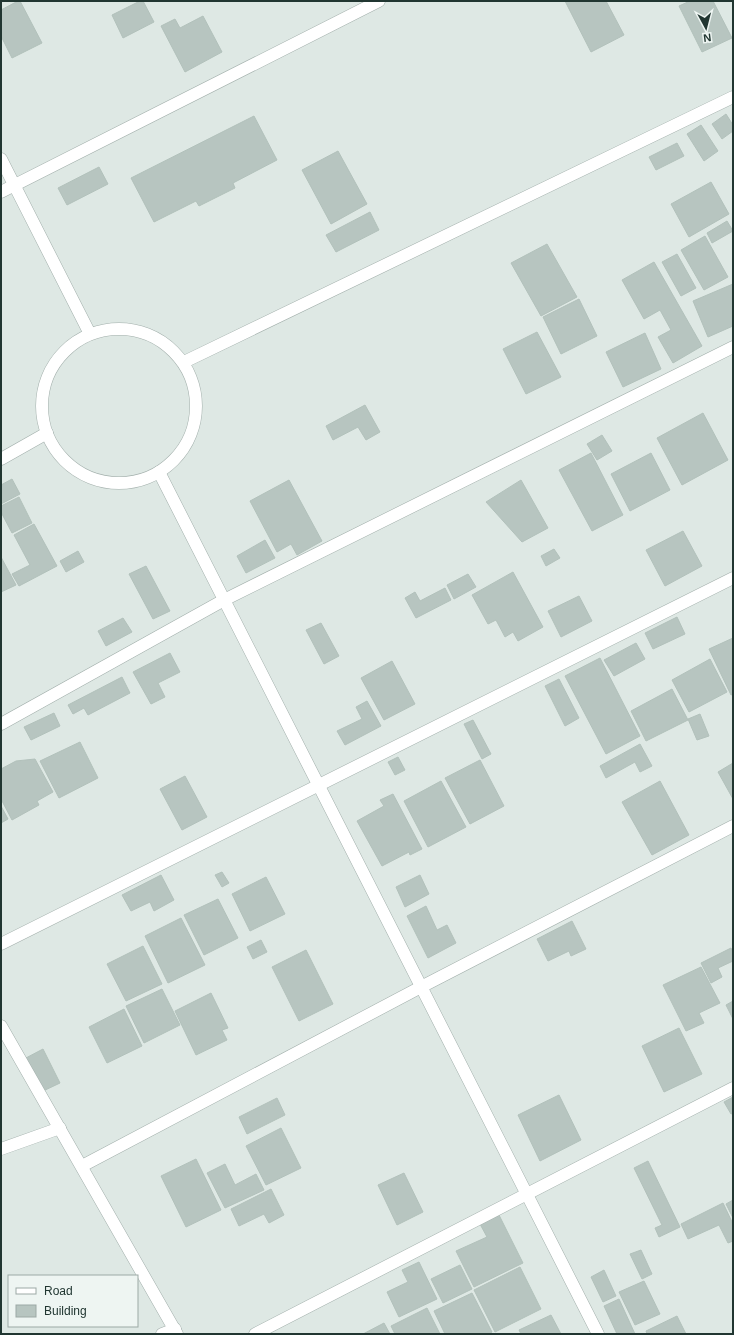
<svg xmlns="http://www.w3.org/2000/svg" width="734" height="1335" font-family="Helvetica,sans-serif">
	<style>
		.building { fill: #b7c5c0; stroke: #b2c1bb }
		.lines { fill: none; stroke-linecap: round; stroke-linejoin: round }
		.minor-casing { stroke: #a2afab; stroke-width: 13 }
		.minor { stroke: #fff; stroke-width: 12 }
	</style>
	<rect width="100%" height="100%" fill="#dee8e4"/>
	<g class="building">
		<polygon points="18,1 20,1 42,43 12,58 1,36 1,10"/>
		<polygon points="140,1 143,1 154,22 123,38 112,15"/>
		<polygon points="565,1 606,1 624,35 591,52"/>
		<polygon points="690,1 713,1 732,38 702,52 679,6"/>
		<polygon points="203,16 222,52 185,72 161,26 175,19 180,28"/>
		<polygon points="726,114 733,125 733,131 722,139 712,124"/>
		<polygon points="254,116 277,160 233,183 235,188 199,206 196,201 154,222 131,178"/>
		<polygon points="701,125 718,151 704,161 687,134"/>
		<polygon points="677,143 684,156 656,170 649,157"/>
		<polygon points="338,151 367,204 331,224 302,170"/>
		<polygon points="99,167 108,184 67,205 58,188"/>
		<polygon points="711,182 729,214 689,237 671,204"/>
		<polygon points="370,212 379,230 336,252 326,235"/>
		<polygon points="727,221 733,231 712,243 707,233"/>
		<polygon points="705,236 728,277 704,290 681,250"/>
		<polygon points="547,244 577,297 541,316 511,263"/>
		<polygon points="677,254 696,288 681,296 662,262"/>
		<polygon points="654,262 702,346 673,363 658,337 671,330 660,310 644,319 622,280"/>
		<polygon points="733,284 733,326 708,337 693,301"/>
		<polygon points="579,299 597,336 561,354 543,317"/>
		<polygon points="537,332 561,377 526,394 503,349"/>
		<polygon points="645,333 661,369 623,387 606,352"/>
		<polygon points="365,405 380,432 366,440 358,427 333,440 326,426"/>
		<polygon points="703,413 728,460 682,485 657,438"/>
		<polygon points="602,435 612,451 597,460 587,444"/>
		<polygon points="591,453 623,515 592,531 559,470"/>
		<polygon points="651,453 670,490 630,511 611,474"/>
		<polygon points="12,479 20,494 1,504 1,485"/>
		<polygon points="289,480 322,541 297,555 291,544 277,552 250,501"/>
		<polygon points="521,480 548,528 522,542 486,502"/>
		<polygon points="19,497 32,523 12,533 1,512 1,506"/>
		<polygon points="34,524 57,566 19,586 12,574 30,565 14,535"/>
		<polygon points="683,531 702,566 665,586 646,550"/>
		<polygon points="265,540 275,558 246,573 237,556"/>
		<polygon points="554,549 560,558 546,566 541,556"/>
		<polygon points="78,551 84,562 66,572 60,561"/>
		<polygon points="1,557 16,585 1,592"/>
		<polygon points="146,566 170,611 153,619 129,574"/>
		<polygon points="513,572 543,627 518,641 513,632 505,637 496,620 488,624 472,595"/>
		<polygon points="468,574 476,587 454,599 447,585"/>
		<polygon points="445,588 451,600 416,618 405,598 415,592 420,601"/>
		<polygon points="579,596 592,621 561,637 548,611"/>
		<polygon points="677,617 685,634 653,649 645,633"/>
		<polygon points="123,618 132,632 106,646 98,631"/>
		<polygon points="321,623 339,656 324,664 306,630"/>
		<polygon points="733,638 733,694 731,695 709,649"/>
		<polygon points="636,643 645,659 614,676 604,660"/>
		<polygon points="170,653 180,672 158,683 165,697 151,704 133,672"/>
		<polygon points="600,658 640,736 606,754 565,676"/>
		<polygon points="710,659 727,692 689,712 672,680"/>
		<polygon points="392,661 415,704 384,720 361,678"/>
		<polygon points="122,677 130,693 88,715 84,708 73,714 68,705"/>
		<polygon points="559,679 579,718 565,726 545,686"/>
		<polygon points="672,689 688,720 646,741 631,711"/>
		<polygon points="367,701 381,726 345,745 337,731 362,719 356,707"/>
		<polygon points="54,713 60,726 31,740 24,727"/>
		<polygon points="700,714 709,736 697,740 688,719"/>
		<polygon points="473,720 491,754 482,759 464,724"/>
		<polygon points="80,742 98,778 59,798 40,761"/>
		<polygon points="640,744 652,766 640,772 635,762 606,778 600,766"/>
		<polygon points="398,757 405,770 395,775 388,762"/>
		<polygon points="35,759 53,792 37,801 39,805 12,820 1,799 1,769 16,761"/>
		<polygon points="480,760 504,806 470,824 445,778"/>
		<polygon points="733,763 733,799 718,772"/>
		<polygon points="185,776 207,817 182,830 160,789"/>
		<polygon points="441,781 466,827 428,847 404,801"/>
		<polygon points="660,781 689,835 652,855 622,802"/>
		<polygon points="393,794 422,849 410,855 409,852 382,866 357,821 384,806 380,800"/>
		<polygon points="1,806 8,819 1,823"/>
		<polygon points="222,872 229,883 222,887 215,875"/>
		<polygon points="161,875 174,900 154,911 150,902 131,911 122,895"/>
		<polygon points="420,875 429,894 405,907 396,887"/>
		<polygon points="266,877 285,914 250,931 232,894"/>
		<polygon points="218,899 238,938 204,955 184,915"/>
		<polygon points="426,906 437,930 447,925 456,943 428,958 407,916"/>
		<polygon points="181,918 205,965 168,983 145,936"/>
		<polygon points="572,921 586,949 571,956 569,951 548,961 537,939"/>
		<polygon points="261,940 267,952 253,959 247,947"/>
		<polygon points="143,946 162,984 126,1001 107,964"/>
		<polygon points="731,948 733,953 733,961 718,968 722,977 711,983 701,963"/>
		<polygon points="306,950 333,1004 299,1021 272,967"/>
		<polygon points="701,967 720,1003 699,1013 704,1023 686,1031 663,985"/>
		<polygon points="162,989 180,1025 144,1043 126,1006"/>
		<polygon points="211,993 228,1028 222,1030 227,1040 196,1055 175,1011"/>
		<polygon points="733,1001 733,1019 726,1005"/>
		<polygon points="124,1009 142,1046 107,1063 89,1027"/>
		<polygon points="679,1028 702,1074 664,1092 642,1046"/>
		<polygon points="43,1049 60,1083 41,1092 24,1059"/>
		<polygon points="559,1095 581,1140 540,1161 518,1115"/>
		<polygon points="733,1097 733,1113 731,1114 724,1102"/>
		<polygon points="277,1098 285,1115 247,1134 239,1117"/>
		<polygon points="281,1128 301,1168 266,1185 246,1146"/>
		<polygon points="196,1159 221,1210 186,1227 161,1176"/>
		<polygon points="648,1161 680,1227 659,1237 655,1228 662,1225 634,1168"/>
		<polygon points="225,1164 235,1185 256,1174 264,1190 225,1208 207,1173"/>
		<polygon points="404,1173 423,1212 397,1225 378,1185"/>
		<polygon points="271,1189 284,1215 269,1223 264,1214 239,1226 231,1209"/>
		<polygon points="733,1200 733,1218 726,1204"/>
		<polygon points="723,1203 733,1224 733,1241 728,1243 719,1225 688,1239 681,1224"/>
		<polygon points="499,1215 523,1263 474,1287 456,1251 487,1237 480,1224"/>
		<polygon points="641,1250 652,1274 642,1279 630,1254"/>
		<polygon points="419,1262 437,1299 399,1317 387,1292 408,1282 402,1270"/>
		<polygon points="460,1265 472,1289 443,1303 431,1279"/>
		<polygon points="520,1267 541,1309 495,1332 474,1290"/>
		<polygon points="604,1270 616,1296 603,1302 591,1277"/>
		<polygon points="644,1281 660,1314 635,1325 619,1292"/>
		<polygon points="472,1293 492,1332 489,1334 445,1334 434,1311"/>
		<polygon points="619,1299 635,1334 617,1334 604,1306"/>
		<polygon points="427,1308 440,1334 395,1334 391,1326"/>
		<polygon points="551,1315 561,1334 521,1334 519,1330"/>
		<polygon points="677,1316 686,1334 647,1334 646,1331"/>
		<polygon points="384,1323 390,1334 363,1334"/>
	</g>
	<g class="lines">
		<g class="minor-casing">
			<g id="minor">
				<polyline points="1,159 90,334"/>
				<polyline points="1,192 379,1"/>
				<circle cx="119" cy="406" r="77"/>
				<polyline points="184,362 733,97"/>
				<polyline points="1,459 47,433"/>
				<polyline points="159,472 598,1334"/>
				<polyline points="1,724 224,600 733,347"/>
				<polyline points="1,944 733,578"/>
				<polyline points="1,1026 177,1334"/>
				<polyline points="1,1149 60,1128"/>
				<polyline points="82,1166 421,987 733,826"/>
				<polyline points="162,1334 175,1329"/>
				<polyline points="255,1334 733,1088"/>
			</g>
		</g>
		<use href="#minor" class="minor"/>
	</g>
	<rect width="734" height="1335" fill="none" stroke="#213631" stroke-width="4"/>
	<rect x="8" y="1275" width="130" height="52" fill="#eef5f2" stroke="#9ca9a5"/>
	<rect x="16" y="1288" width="20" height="6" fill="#ffffff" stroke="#9ca9a5"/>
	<text x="44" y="1295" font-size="12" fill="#213631">Road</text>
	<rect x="16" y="1305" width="20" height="12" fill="#b7c5c0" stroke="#9ca9a5"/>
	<text x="44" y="1315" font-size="12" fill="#213631">Building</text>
	<g transform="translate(706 28) rotate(173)" stroke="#eef5f2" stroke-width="3" paint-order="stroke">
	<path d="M0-3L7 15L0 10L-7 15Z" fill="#213631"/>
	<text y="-6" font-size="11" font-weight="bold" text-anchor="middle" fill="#213631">N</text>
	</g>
</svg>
